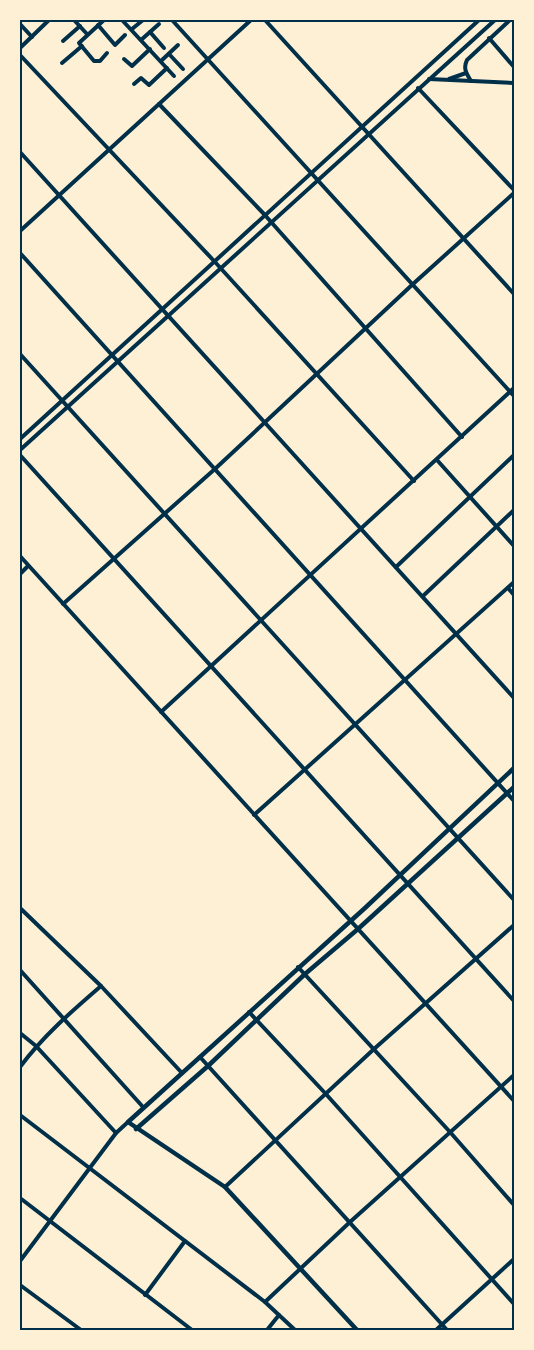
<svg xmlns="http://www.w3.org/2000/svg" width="534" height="1350" font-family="Overpass,sans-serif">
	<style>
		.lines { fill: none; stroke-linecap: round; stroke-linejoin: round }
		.minor { stroke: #003049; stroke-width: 4 }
		.tertiary { stroke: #003049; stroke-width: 4.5 }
		.neatline { fill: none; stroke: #003049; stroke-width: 2 }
	</style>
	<rect width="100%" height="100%" fill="#fdf0d5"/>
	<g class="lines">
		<g class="minor">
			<polyline points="74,20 87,34"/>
			<polyline points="86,20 87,20"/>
			<polyline points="104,20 79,43 94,61 100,61 107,53"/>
			<polyline points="122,20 174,76"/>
			<polyline points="172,20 514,396"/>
			<polyline points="265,20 514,294"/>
			<polyline points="20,24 32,37"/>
			<polyline points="98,25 115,45 125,35"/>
			<polyline points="132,29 143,20"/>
			<polyline points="150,32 164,48"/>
			<polyline points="489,38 514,67"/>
			<polyline points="141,40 159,24"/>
			<polyline points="63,41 80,26"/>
			<polyline points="20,48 49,20"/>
			<polyline points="169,54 183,69"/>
			<polyline points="20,55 215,262 414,481"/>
			<polyline points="124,59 132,66 150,49"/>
			<polyline points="161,61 178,45"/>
			<polyline points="62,63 82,46"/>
			<polyline points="429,79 514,83"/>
			<polyline points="449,79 466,73"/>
			<path d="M471 81C466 73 463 68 467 60L510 20"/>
			<polyline points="134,84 141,78 149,85 167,68"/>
			<polyline points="418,88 514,190"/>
			<polyline points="159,104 264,214 462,437"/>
			<polyline points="20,152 514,698"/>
			<polyline points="20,231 251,20"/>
			<polyline points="20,253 514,801"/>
			<polyline points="20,354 514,900"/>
			<polyline points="20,439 479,20"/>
			<polyline points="20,450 495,20"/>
			<polyline points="20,455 514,1001"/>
			<polyline points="437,460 514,546"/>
			<polyline points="20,556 514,1101"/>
			<polyline points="396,567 514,455"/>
			<polyline points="20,574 28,566"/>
			<polyline points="508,588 514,595"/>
			<polyline points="423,596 514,510"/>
			<polyline points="63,604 216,468 413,284 514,193"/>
			<polyline points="161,712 514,388"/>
			<polyline points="254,815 514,582"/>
			<polyline points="20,908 101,986 182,1073"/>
			<polyline points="298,967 450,1132 514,1205"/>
			<polyline points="20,970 143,1107"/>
			<polyline points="249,1012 325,1093 514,1304"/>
			<polyline points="20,1033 36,1046 116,1133"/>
			<polyline points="200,1057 447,1330"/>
			<path d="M20 1067C43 1036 72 1011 101 986"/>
			<polyline points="20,1115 265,1302 295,1330"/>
			<polyline points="225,1187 374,1049 514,925"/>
			<polyline points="20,1198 192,1330"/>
			<polyline points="20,1261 116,1133 128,1122"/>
			<polyline points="20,1285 81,1330"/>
			<polyline points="145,1295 185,1241"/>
			<polyline points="265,1302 350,1222 514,1075"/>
			<polyline points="267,1330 279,1315"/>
			<polyline points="436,1330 514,1259"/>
		</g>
		<g class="tertiary">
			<polyline points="136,1129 208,1066 305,974 358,929 514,787"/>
			<polyline points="357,1330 225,1187 128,1122 365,908 514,768"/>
		</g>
	</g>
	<rect width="534" height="1350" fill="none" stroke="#fdf0d5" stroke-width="42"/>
	<rect x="21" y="21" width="492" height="1308" class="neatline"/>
</svg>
